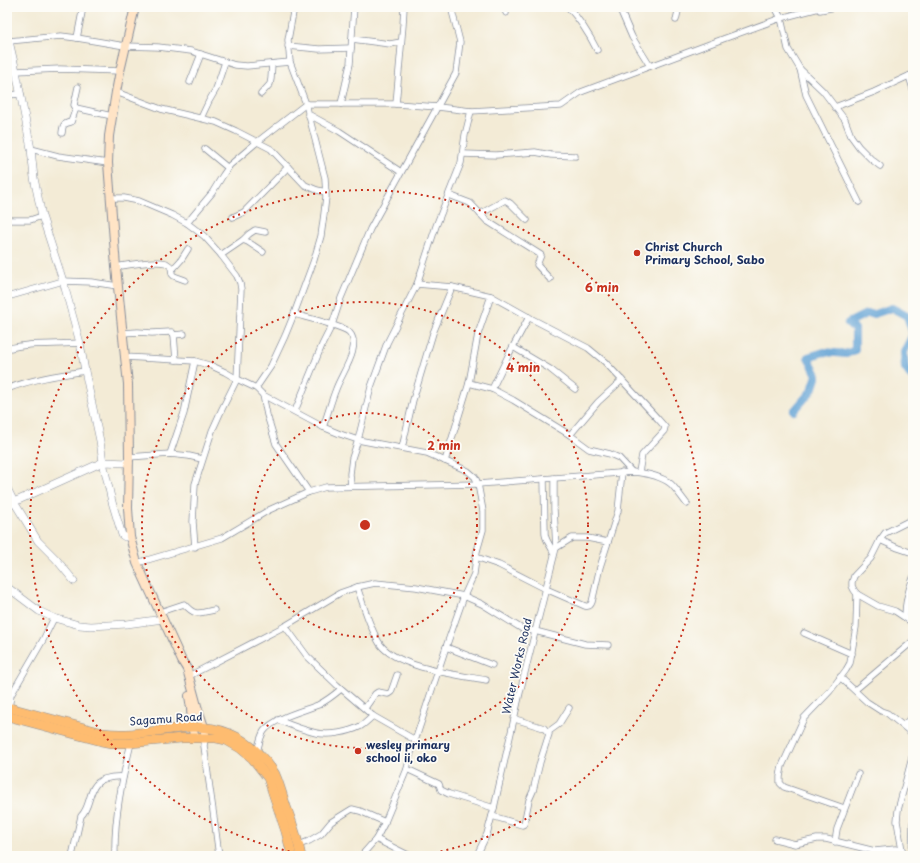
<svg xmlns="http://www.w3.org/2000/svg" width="920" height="863" font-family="'Playpen Sans',sans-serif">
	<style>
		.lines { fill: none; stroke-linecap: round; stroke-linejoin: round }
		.river { stroke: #62a2d4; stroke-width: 8 }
		.minor-casing { stroke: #878d9a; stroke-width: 7 }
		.tertiary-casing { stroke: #878d9a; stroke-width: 8 }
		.secondary-casing { stroke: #878d9a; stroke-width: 10 }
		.trunk-casing { stroke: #878d9a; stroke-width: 10 }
		.minor { stroke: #fff; stroke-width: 5.5 }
		.tertiary { stroke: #fff; stroke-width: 7 }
		.secondary { stroke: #ffe4c6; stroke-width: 8 }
		.trunk { stroke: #febc70; stroke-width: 9 }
		.ring { fill: none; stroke: #c8321e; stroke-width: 2; stroke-dasharray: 2 4 }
		.poi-dot { fill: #c8321e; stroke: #fdfcf7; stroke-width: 1.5 }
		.labels { text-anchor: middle; stroke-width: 3.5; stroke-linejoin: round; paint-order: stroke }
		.poi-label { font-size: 11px; font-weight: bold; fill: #1b2f5e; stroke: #fdfcf7; text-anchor: start }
		.street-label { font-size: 11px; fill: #1b2f5e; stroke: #fdfcf7 }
		.centre { fill: #c8321e; stroke: #fdfcf7; stroke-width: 2 }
		.ring-label { font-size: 12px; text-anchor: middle; font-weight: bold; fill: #c8321e; stroke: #fdfcf7; stroke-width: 3.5; stroke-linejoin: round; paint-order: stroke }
	</style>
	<rect width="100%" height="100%" fill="#fdfcf7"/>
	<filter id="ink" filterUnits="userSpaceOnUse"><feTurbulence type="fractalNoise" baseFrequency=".025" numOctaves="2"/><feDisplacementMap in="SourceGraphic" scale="8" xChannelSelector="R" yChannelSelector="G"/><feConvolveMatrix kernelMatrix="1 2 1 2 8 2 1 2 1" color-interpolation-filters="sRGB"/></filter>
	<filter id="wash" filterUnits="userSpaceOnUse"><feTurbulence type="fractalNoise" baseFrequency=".012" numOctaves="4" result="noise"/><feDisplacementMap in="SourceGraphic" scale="16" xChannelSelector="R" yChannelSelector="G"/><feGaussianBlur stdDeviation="0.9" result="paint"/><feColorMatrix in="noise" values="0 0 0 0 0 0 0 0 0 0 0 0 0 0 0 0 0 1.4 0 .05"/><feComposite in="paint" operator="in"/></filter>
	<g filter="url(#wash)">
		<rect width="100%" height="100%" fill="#f3ebd6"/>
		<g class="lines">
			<polyline class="river" points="794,411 812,390 817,375 808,357 824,352 846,354 855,350 855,329 848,323 866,314 874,314 892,308 907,316 913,334 904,352 905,368 913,379"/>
		</g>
	</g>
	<g filter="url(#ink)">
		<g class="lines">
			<g class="minor-casing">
				<g id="minor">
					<polyline points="504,7 506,13"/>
					<path d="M568 7C580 20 589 34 597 50"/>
					<polyline points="619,7 632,37 650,66 654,65"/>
					<polyline points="775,7 781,18 778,19"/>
					<polyline points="820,10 836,7"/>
					<polyline points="781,18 788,49 800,69 806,95 859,202"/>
					<polyline points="676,20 679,7"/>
					<polyline points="77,38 83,7"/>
					<polyline points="352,39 390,44 401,42"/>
					<polyline points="9,41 61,36 77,38 125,46 158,47 191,51 235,65 247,66 290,62"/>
					<polyline points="288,46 319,49 351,48"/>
					<polyline points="800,69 823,91 845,120 851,136 859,147 871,159 880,166"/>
					<polyline points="16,71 60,69 120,71"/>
					<polyline points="909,76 913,89"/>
					<polyline points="190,82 201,54"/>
					<polyline points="116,92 161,109 216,122 236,131 271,149 305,185 317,190 326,192"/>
					<polyline points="261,94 270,84 271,79 272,64"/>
					<polyline points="7,95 21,94"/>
					<polyline points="341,104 350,64 354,7"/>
					<polyline points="396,104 403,25 404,7"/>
					<polyline points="835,107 874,92 913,74"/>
					<polyline points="76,108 74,105 78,87"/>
					<polyline points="308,114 339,131 401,172"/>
					<polyline points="201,118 209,101 216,89 225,62"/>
					<path d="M62 133C63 126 62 124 71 122L76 108 112 116"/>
					<polyline points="31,149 58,156 108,163"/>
					<polyline points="205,149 228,168"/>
					<polyline points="463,154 496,155 535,152 551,155 575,156"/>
					<polyline points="449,195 470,203 487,221 541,255 537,265 550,279"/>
					<polyline points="110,198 124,198 139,201 172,215 187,223 204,236 221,255 237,276 240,283 241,289 237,379 222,409 212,431 195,484 193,522 195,547"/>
					<polyline points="480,214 505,200 510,203 527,220"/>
					<polyline points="233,217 244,212 288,167"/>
					<polyline points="7,220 30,220 42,216"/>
					<polyline points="187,223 212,193 223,175 230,165 257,142 306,104 396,104 438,107 471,111 561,106 581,92 723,39 781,18 823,7"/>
					<polyline points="243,240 249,234 255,230 265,232"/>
					<polyline points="221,255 243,240 248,242 263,252"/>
					<path d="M116 267C127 265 156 260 166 263 167 264 171 266 171 267L172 274 174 276 185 280"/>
					<polyline points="172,270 181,260 188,249"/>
					<polyline points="417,284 452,287 491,296 532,319 588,348 605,362 658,419 665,427 664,431 642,455 639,472"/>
					<polyline points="7,297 63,281 91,282 118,286"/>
					<path d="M294 314C304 317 343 326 349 332 363 346 341 374 336 389 331 401 328 414 323 427"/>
					<polyline points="122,333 138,332 152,333 170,332 172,332 174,335"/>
					<polyline points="513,347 550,369 575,389"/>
					<path d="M7 349C30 342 56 345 80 343"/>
					<polyline points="125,357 195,361 212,366 225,372 237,379 256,388 263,395 323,427 340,434 358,440 427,453 468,471 475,477 478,484 483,511 483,530 477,551 474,574 464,596 446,647 410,756 407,769 385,822 376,839 361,856"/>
					<polyline points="176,360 174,335 184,334"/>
					<polyline points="469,383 492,389 513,400 570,435 589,449 610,454 619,458 632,472"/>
					<polyline points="256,388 271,366 285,336 294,314 314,260 321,236 324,214 326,197 325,178 306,104 290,62 288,40 294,7"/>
					<path d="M7 389C32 379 59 375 85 371"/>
					<polyline points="492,389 509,354 529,317"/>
					<polyline points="263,395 267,415 276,444 309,492"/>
					<polyline points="295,411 322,345 332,325 341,298 370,229 456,73 460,42 451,7"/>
					<polyline points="570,435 598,402 622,380"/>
					<polyline points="402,448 413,400 433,333 452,287"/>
					<polyline points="170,454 184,413 195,361"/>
					<polyline points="129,457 170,454 189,456 202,459"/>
					<polyline points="445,461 469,383 478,334 491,296"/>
					<path d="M544 479 545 534C546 542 552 547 554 554"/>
					<polyline points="351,486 350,474 352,458 358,440 371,387 387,343 417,284 436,226 461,163 465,135 471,111"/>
					<polyline points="7,509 14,502"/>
					<polyline points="913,519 885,533 880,540 871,558 854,576 852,582 852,586 854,590 857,594 878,606 895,611 913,623"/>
					<polyline points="880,540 898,548 913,553"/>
					<polyline points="556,548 572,538 587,538 608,542"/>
					<path d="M476 557 499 565 546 589 585 606C589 607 591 605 592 602L600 567 618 511 622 472"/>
					<path d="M137 563 222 538 269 510 309 492 326 487 478 484 632 472C645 473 661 476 671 484 677 490 682 498 687 504"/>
					<path d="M357 587C364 606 369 627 380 644 397 668 459 675 486 680"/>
					<path d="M160 612 184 604C196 617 198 613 214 610"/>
					<path d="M905 617C905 603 908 591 913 578"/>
					<polyline points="285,626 307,656 337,685 373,716 415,740"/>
					<polyline points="804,633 852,654"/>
					<polyline points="446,647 492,665"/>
					<polyline points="189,676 285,626 340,593 357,587 375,583 416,587 464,596 482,604 524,630 535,631 585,644 608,645"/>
					<polyline points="840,677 867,702 881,711 887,713 913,734"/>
					<polyline points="855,690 913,641"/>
					<polyline points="9,708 11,695 43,640 54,618"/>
					<polyline points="365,708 375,694 378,692 388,694 391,692 397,675"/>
					<path d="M278 720C290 725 303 730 316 733 330 736 349 732 361 726 366 723 369 719 373 716"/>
					<polyline points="903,725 913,717"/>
					<polyline points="548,732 559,724 569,708"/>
					<polyline points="205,738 204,746 215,825 219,856"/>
					<path d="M257 752C259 745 260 737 264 731 274 718 303 711 318 705 326 701 334 695 341 689"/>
					<polyline points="407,769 439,784 441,790 449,794 494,808"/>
					<polyline points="844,808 784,787 780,783 780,777 782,766 804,718 830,691 846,670 850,663 856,627 857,594"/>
					<polyline points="492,816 522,825 524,824 529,800 533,791 540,762 549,734 544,728 515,719"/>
					<polyline points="376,839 410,856"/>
					<polyline points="775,839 795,844 817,839 826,839 875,851 895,849 902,850"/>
					<polyline points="835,842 837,829 858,774"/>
					<polyline points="299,845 309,841 321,834 331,822 352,809 360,811 385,822"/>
					<path d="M72 856 81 816C92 806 87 785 104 779 111 777 115 776 123 777"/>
					<path d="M115 856C114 818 122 780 131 743"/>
					<polyline points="476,856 478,853 487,834 494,808 521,688 556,548 554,509 554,478"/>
					<polyline points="903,856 897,821 898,810 913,754"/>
					<polyline points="912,856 913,823"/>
				</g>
			</g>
			<g class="tertiary-casing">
				<g id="tertiary">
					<polyline points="7,38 9,41 16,71 31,149 34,178 42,216 63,281 80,343 85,371 100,441 103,462 112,502 122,535 125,537 130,537"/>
					<polyline points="7,488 14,502 38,541 56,559 74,581"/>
					<polyline points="14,502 103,462 129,463"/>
					<polyline points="7,587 39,611 54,618 79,625 91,626 127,624 163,619"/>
				</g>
			</g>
			<g class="secondary-casing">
				<g id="secondary">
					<polyline points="135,7 120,71 116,92 109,136 108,163 116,267 125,357 128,384 129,457 128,508 130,537 137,563 171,637 182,661 187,669 197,706 204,727 205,733"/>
					<polyline points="189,696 191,708 192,727 195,738"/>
				</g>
			</g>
			<g class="trunk-casing">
				<g id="trunk">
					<path d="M7 707 103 733C132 737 162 729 191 727 218 726 242 736 260 755 266 761 271 767 275 774 280 785 283 798 287 809 293 825 298 840 301 856"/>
					<polyline points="7,716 101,741 111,743 131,743 182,738 216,738 226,740 240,748 252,758 268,778 286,832 292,856"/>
				</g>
			</g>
			<use href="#minor" class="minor"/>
			<use href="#tertiary" class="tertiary"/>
			<use href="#secondary" class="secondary"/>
			<use href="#trunk" class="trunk"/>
		</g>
	</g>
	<g class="ring">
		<circle cx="365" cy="525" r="112"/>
		<circle cx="365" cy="525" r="223"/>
		<path d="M313 856A335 335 0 1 1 417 856"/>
	</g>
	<g class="poi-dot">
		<circle cx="637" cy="253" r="4"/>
		<circle cx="358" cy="751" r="4"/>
	</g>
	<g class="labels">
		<g class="poi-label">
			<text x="645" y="251">Christ Church<tspan x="645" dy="13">Primary School, Sabo</tspan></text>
			<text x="366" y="749">wesley primary<tspan x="366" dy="13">school ii, oko</tspan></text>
		</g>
		<g class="street-label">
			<text transform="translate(517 666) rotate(-77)" y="4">Water Works Road</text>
			<text transform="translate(166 719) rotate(-4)" y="4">Sagamu Road</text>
		</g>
	</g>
	<circle cx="365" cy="525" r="6" class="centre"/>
	<g class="ring-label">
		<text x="602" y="292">6 min</text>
		<text x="523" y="372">4 min</text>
		<text x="444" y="450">2 min</text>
	</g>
	<rect width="920" height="863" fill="none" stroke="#fdfcf7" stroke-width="24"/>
</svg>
